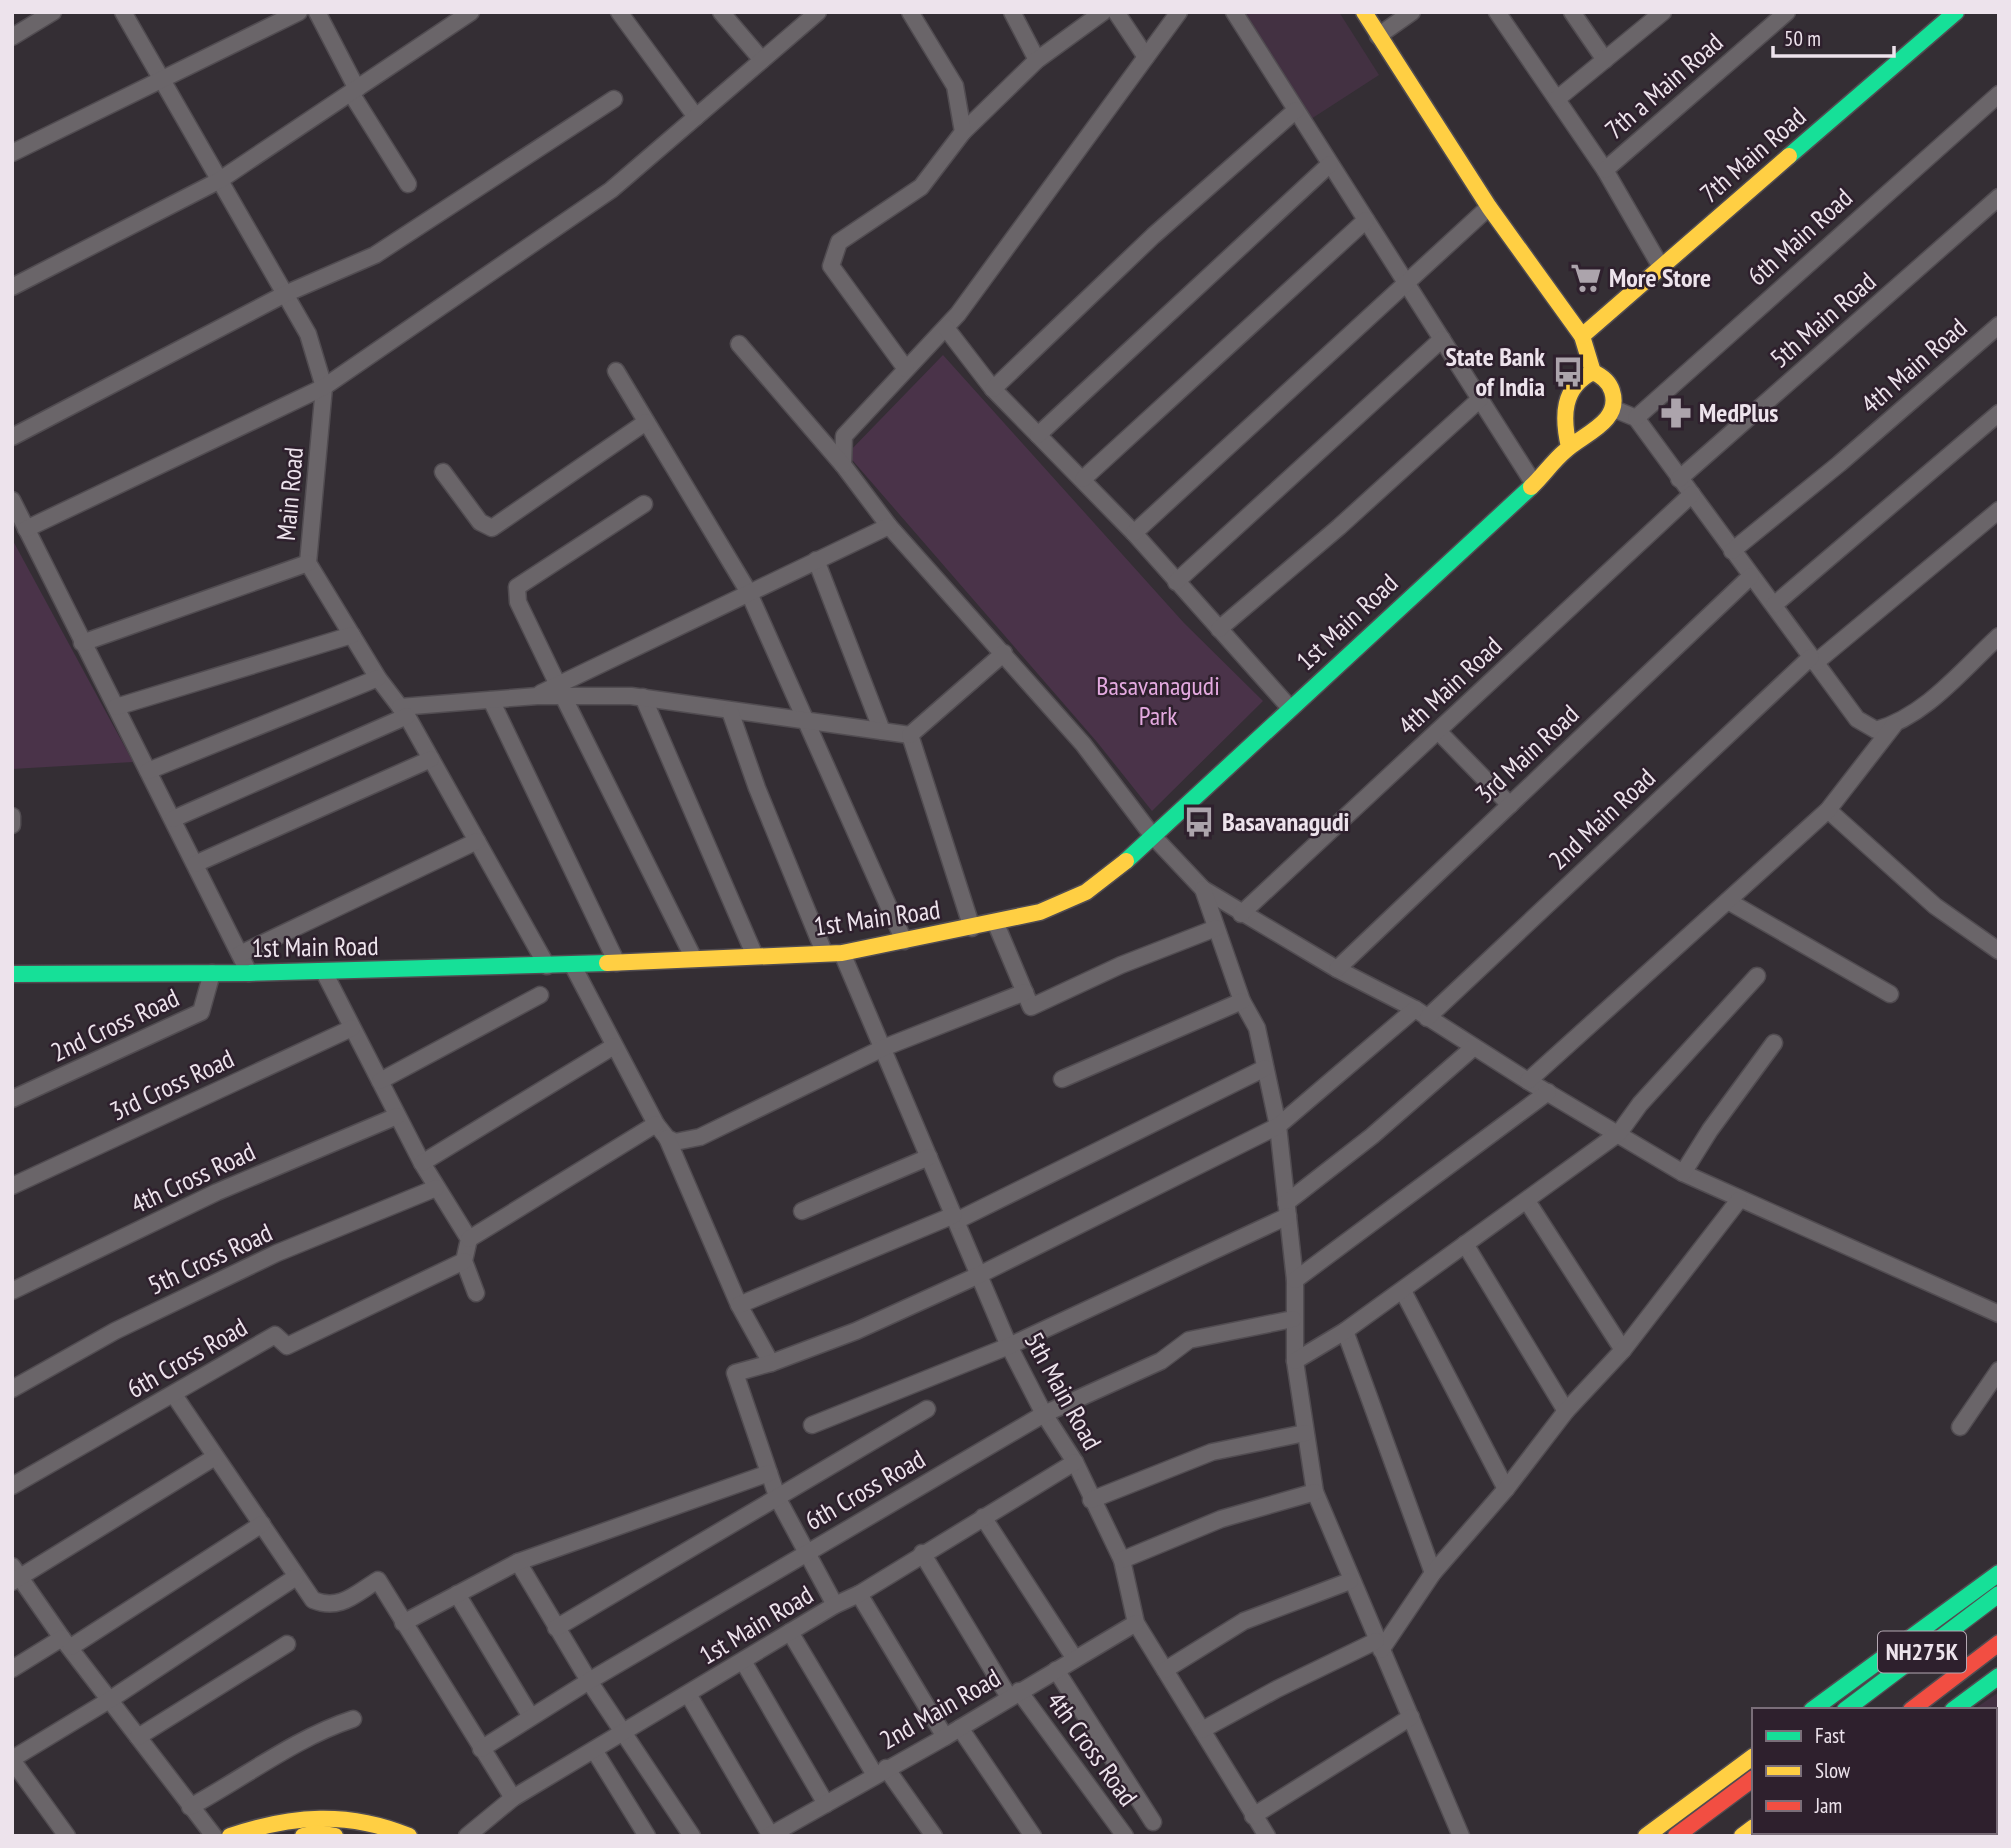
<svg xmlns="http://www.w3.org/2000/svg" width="2011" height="1848" font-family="'PT Sans Narrow',sans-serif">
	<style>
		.built { fill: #433142 }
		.green { fill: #4a3349 }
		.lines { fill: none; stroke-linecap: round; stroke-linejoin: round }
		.street-casing { stroke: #514c51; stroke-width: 19 }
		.fast-casing { stroke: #514c51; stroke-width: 19 }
		.slow-casing { stroke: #514c51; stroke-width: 19 }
		.jam-casing { stroke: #514c51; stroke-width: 19 }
		.street { stroke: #6a6569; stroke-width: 16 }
		.fast { stroke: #16e098; stroke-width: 16 }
		.slow { stroke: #ffcf43; stroke-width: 16 }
		.jam { stroke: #f24e42; stroke-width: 16 }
		.labels { text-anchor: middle; stroke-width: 5; stroke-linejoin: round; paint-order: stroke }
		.shield { fill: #2e202d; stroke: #b4a8b3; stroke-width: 2 }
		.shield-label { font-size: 24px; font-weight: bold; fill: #ede3ec }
		.street-label { font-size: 26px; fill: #ede3ec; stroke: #2e202d }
		.poi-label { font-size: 26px; font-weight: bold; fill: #ede3ec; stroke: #2e202d; text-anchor: start }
		.park-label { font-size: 26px; fill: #e4aae0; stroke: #2e202d }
	</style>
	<rect width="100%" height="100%" fill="#342e34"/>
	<g class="built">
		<polygon points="1244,12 1339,12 1379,75 1311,119"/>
		<polygon points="1999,1692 1999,1836 1921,1836 1917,1832 1995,1832 1995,1710 1973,1710"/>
	</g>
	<g class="green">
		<polygon points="943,355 1184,623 1263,701 1152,811 1097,742 847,454"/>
		<polygon points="12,539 133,762 12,769"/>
	</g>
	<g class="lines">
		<g class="street-casing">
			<g id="street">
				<polyline points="123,12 308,334 324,387 308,563 378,678 407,716 547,966"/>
				<polyline points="317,12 357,89"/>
				<polyline points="619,12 696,117"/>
				<polyline points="721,12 762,60"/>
				<polyline points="1012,12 1037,60"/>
				<polyline points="1116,12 1146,57"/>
				<polyline points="1179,12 958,314 844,436 843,465 889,526 1083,744 1152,835 1203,889 1337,969 1415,1009 1528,1081 1683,1173 1999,1314"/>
				<polyline points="1234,12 1534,484"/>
				<polyline points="1497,12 1605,170 1661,267"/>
				<polyline points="1572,12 1605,60"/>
				<polyline points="1378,36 1412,12"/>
				<polyline points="12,37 53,12"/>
				<polyline points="351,93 408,184"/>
				<polyline points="1557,99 1663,12"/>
				<polyline points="963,132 1037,60 1103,12"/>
				<polyline points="12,153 299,12"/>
				<polyline points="1605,170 1787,12"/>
				<polyline points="12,287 220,180 471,12"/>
				<polyline points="946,328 993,389 1134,533 1290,708"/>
				<polyline points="739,344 843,465"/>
				<polyline points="906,369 831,266 839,242 921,187 963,132 955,86 910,12"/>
				<polyline points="616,371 748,591 904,941"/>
				<polyline points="993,389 1153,236 1296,110"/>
				<path d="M1614 409 1636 418 1857 719 1876 730C1926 716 1962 670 1999 636"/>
				<polyline points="1636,418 1999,94"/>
				<polyline points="1038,435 1330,164"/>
				<polyline points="12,437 285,294 375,255 614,99"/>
				<polyline points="443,472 480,522 492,528 646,422"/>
				<polyline points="1083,479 1366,220"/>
				<polyline points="1679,479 1999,197"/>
				<polyline points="12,500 249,973"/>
				<polyline points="26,529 324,387 611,190 818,12"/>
				<polyline points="1134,533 1489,207"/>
				<polyline points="1732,551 1839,464 1999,325"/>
				<polyline points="816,560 882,731"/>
				<polyline points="1176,582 1442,339"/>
				<polyline points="1774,605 1999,413"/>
				<polyline points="1219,629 1339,527 1480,399"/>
				<polyline points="82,643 308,563"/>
				<polyline points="1815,663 1999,510"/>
				<polyline points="558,685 518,602 517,587 644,504"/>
				<polyline points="541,693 889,526"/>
				<polyline points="563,696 694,959"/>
				<polyline points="643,697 755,956"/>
				<polyline points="491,700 617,963"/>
				<polyline points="116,707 352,635"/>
				<polyline points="400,707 537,696 631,696 910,735"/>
				<polyline points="730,711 757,788 824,952"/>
				<polyline points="1438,731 1510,805"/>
				<polyline points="910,735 972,928"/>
				<polyline points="910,735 1004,653"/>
				<polyline points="148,771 378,678"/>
				<polyline points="1828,810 1935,906 1999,951"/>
				<polyline points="12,816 12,825"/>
				<polyline points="173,819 407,716"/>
				<polyline points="195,864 431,759"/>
				<polyline points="1203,889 1242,1001 1257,1028 1278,1126 1295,1280 1295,1361 1315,1492 1461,1836"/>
				<polyline points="1728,901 1890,994"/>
				<polyline points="1241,914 1692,494"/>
				<polyline points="996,924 1031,1007 1121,965 1216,928"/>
				<polyline points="842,953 1009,1346 1044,1414 1075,1462 1122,1560 1136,1623 1267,1836"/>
				<polyline points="240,954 477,841"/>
				<polyline points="573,966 656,1124 667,1138 675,1142 700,1137 883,1048 1025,992"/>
				<polyline points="1337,969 1751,576"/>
				<polyline points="324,972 422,1163 469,1239 464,1261 476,1293"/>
				<polyline points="1427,1018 1811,657"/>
				<polyline points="1062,1079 1242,1001"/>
				<polyline points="380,1081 540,995"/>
				<polyline points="1528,1081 1828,810 1894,725"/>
				<polyline points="12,1099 201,1012 212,973"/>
				<polyline points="667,1138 739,1305 771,1363"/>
				<polyline points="422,1163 614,1046"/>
				<polyline points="1683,1173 1710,1130 1774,1043"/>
				<polyline points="12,1186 352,1028"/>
				<polyline points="1527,1201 1623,1350"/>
				<polyline points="1286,1203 1372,1136 1474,1047"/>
				<polyline points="802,1211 929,1157"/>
				<polyline points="956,1221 1265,1068"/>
				<polyline points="469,1239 656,1124"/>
				<polyline points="1465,1244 1566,1411"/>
				<polyline points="1295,1280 1548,1092"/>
				<polyline points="12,1291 217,1192 397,1116"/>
				<polyline points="1403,1291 1506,1489"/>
				<polyline points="739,1305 954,1215"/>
				<polyline points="1345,1331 1433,1573"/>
				<polyline points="1295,1361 1345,1331 1619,1133 1640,1104 1757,976"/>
				<polyline points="12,1389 115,1331 277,1253 436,1188"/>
				<path d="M174 1395 313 1600C340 1611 355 1594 378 1580L513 1798"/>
				<polyline points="812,1425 1009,1346 1288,1216"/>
				<polyline points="1960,1427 1999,1370"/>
				<polyline points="12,1486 275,1335 287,1346 464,1261"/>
				<polyline points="1091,1500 1212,1452 1305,1433"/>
				<polyline points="983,1517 1075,1659"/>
				<polyline points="922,1553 1009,1697"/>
				<polyline points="1122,1560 1221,1519 1315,1492"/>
				<polyline points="518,1562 589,1681 692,1836"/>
				<polyline points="12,1566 62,1638 214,1836"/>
				<polyline points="12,1582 215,1457"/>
				<polyline points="457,1594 531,1717"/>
				<polyline points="859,1594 945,1737"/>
				<polyline points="835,1605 778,1499 735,1373 771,1363 856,1331 979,1275 1278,1126 1415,1009"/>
				<polyline points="403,1623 518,1562 769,1473"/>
				<polyline points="556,1628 927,1409"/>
				<polyline points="790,1632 875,1775"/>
				<polyline points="71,1647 262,1524"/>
				<polyline points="1381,1650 1433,1573 1506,1489 1566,1411 1623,1350 1739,1200"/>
				<polyline points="743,1661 826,1804"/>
				<polyline points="12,1669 62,1638"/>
				<polyline points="1056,1670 1153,1822"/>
				<polyline points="1165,1670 1244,1621 1350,1581"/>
				<polyline points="1019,1691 1125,1836"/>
				<polyline points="688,1694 771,1836"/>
				<polyline points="960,1728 1033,1836"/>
				<polyline points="1202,1730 1277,1689 1376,1641"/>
				<polyline points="138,1737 287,1644"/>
				<polyline points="481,1749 589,1681 1044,1414 1161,1361 1189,1340 1293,1319"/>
				<polyline points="594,1750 647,1836"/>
				<polyline points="12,1759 111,1699 296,1577"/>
				<polyline points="12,1760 67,1836"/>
				<polyline points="886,1768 934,1836"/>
				<path d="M190 1807C244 1778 295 1738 353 1719"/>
				<polyline points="1253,1816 1411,1717"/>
				<polyline points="467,1836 513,1798 835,1605 859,1594 1075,1462"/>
				<polyline points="769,1836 945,1737 1136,1623"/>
			</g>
		</g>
		<g class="fast-casing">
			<g id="fast">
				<polyline points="1789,156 1956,12"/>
				<polyline points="1126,861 1531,487"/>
				<polyline points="12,974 249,973 607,963"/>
				<polyline points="1812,1710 1999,1573"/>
				<polyline points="1845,1710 1999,1594"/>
				<polyline points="1953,1710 1999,1676"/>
				<polyline points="1783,1836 1787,1832"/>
			</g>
		</g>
		<g class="slow-casing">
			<g id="slow">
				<polyline points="1364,12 1489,207 1582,336 1593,372"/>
				<polyline points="1582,336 1789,156"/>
				<path d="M1531 487C1543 476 1552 462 1565 451 1583 434 1622 422 1612 391 1609 381 1602 376 1593 372 1562 387 1562 417 1569 447"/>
				<polyline points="607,963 842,953 1040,912 1086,892 1126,861"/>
				<path d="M230 1836C292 1815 348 1811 409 1836"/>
				<polyline points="303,1836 316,1833 335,1836"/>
				<polyline points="1646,1836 1754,1756"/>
				<polyline points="1742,1836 1754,1827"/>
			</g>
		</g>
		<g class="jam-casing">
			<g id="jam">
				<polyline points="1911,1710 1999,1643"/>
				<polyline points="1676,1836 1754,1778"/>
			</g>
		</g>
		<use href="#street" class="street"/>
		<use href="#fast" class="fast"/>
		<use href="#slow" class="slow"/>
		<use href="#jam" class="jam"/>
	</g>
	<defs>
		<g id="supermarket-bare" transform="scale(2.415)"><path d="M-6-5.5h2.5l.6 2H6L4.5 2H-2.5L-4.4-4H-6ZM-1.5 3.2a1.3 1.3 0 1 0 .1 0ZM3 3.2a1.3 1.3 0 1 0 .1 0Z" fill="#aca4ac" stroke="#2e202d" stroke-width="2.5" paint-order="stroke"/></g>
		<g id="bus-bare" transform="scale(2.415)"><path d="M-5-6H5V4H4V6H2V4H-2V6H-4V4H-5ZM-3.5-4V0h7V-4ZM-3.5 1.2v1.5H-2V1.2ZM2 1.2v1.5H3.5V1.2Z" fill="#aca4ac" stroke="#2e202d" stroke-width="2.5" paint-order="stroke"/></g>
		<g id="pharmacy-bare" transform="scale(2.415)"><path d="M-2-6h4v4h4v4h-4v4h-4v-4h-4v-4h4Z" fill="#aca4ac" stroke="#2e202d" stroke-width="2.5" paint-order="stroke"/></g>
	</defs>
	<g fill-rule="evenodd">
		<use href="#supermarket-bare" x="1586" y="278"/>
		<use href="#bus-bare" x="1568" y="372"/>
		<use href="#pharmacy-bare" x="1676" y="413"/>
		<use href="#bus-bare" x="1199" y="822"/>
	</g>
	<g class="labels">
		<rect class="shield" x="1878" y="1631.5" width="88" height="41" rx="5"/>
		<g class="shield-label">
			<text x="1922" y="1660">NH275K</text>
		</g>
		<g class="street-label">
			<text transform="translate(1664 86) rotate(-41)" y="9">7th a Main Road</text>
			<text transform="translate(1753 155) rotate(-41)" y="9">7th Main Road</text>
			<text transform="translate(1800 237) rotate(-42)" y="9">6th Main Road</text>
			<text transform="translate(1823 320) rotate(-41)" y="9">5th Main Road</text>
			<text transform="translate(1914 366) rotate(-41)" y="9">4th Main Road</text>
			<text transform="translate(290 494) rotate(-85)" y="9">Main Road</text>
			<text transform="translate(1347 622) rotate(-43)" y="9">1st Main Road</text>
			<text transform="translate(1450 686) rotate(-43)" y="9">4th Main Road</text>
			<text transform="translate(1527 754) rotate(-43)" y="9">3rd Main Road</text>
			<text transform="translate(1602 819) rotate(-43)" y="9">2nd Main Road</text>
			<text transform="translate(877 918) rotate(-8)" y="9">1st Main Road</text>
			<text transform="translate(315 947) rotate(-1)" y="9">1st Main Road</text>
			<text transform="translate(115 1025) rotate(-25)" y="9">2nd Cross Road</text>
			<text transform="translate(172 1085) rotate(-25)" y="9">3rd Cross Road</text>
			<text transform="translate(193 1178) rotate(-25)" y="9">4th Cross Road</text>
			<text transform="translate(210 1259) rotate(-25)" y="9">5th Cross Road</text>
			<text transform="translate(187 1358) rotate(-30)" y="9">6th Cross Road</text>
			<text transform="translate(1063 1391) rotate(61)" y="9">5th Main Road</text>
			<text transform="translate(865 1490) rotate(-30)" y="9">6th Cross Road</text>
			<text transform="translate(756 1625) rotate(-31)" y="9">1st Main Road</text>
			<text transform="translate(940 1709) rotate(-30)" y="9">2nd Main Road</text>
			<text transform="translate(1092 1749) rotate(54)" y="9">4th Cross Road</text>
		</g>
		<g class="poi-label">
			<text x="1609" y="287">More Store</text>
			<text x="1545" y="366" text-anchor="end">State Bank<tspan x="1545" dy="30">of India</tspan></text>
			<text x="1699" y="422">MedPlus</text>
			<text x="1222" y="831">Basavanagudi</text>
		</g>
		<g class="park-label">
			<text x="1158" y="695">Basavanagudi<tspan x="1158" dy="30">Park</tspan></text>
		</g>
	</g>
	<rect width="2011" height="1848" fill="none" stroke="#ede3ec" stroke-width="28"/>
	<rect x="1752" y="1708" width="245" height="126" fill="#2e202d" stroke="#7a6e79" stroke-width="2"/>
	<rect x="1766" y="1731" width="35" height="10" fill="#16e098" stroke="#7a6e79" stroke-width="2"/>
	<text x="1815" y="1743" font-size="21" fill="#ede3ec">Fast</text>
	<rect x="1766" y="1766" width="35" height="10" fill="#ffcf43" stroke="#7a6e79" stroke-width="2"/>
	<text x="1815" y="1778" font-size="21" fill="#ede3ec">Slow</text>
	<rect x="1766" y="1801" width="35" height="10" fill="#f24e42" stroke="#7a6e79" stroke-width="2"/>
	<text x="1815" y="1813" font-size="21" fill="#ede3ec">Jam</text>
	<path d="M1773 46v10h121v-10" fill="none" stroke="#ede3ec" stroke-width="3.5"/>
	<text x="1784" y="46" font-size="21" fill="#ede3ec" stroke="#2e202d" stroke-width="5" paint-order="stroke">50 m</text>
</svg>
